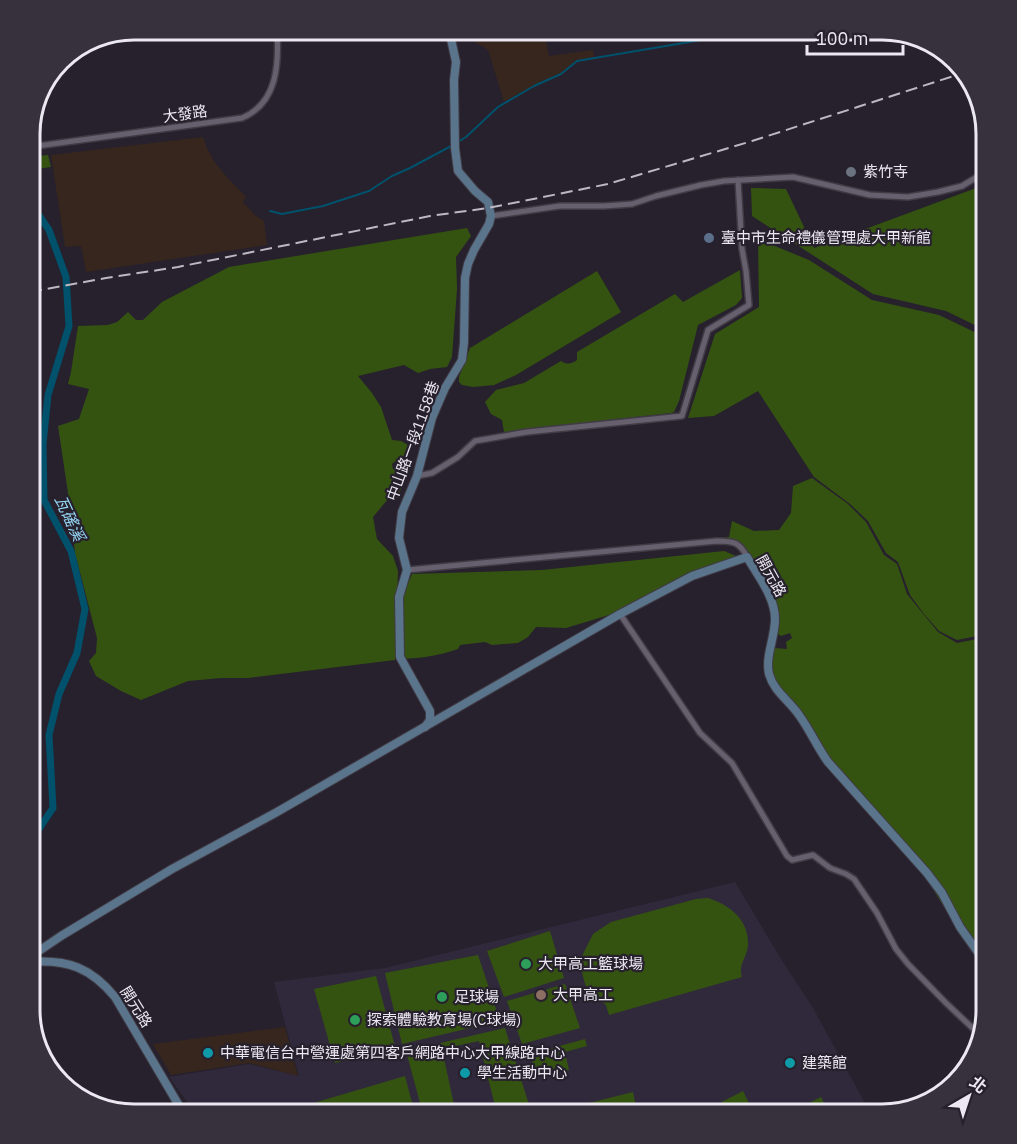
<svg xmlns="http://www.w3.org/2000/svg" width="1017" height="1144" font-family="'IBM Plex Sans','Noto Sans TC',sans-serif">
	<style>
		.built { fill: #30293b }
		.industrial { fill: #37261e }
		.green { fill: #355310 }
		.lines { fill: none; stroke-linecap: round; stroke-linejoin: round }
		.stream { stroke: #00516c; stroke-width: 2 }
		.canal { stroke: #00516c; stroke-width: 7 }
		.street-casing { stroke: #403b45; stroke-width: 8 }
		.secondary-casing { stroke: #403b45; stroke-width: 10 }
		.street { stroke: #655f6e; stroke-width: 5 }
		.secondary { stroke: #5a748b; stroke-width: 8 }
		.rail { stroke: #bdb8c2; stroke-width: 2; stroke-dasharray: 12 6; stroke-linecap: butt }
		.worship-dot { fill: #6b7280; stroke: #26212d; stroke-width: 2 }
		.service-dot { fill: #5c6f8a; stroke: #26212d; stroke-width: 2 }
		.leisure-dot { fill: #2e9e5b; stroke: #26212d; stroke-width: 2 }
		.education-dot { fill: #8d6e63; stroke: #26212d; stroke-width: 2 }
		.culture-dot { fill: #0f9aa8; stroke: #26212d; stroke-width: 2 }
		.labels { text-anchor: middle; stroke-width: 4.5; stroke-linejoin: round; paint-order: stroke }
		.street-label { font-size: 15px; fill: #ece8f1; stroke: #26212d }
		.poi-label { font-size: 15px; fill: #ece8f1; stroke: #26212d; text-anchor: start }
		.water-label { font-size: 16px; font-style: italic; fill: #96d7f6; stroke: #26212d }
		.rim { fill: none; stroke: #ece8f1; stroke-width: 3 }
	</style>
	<rect width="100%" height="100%" fill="#26212d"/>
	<polygon class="built" points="735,882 781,959 813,1008 871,1114 196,1114 169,1077 249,1064 299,1076 274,982 385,968"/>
	<g class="industrial">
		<polygon points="467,30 497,32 497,30 544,30 549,56 593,50 594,57 576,60 561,73 536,84 504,102 488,50 472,40"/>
		<polygon points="203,137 207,148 214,161 225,175 246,197 243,202 255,215 264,221 267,245 86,272 81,246 65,247 51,155"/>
		<polygon points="285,1027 298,1076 249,1063 171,1075 153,1044"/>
	</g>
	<g class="green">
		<polygon points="48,155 51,167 30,170 30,157"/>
		<polygon points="987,184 987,331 946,311 873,294 752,216 751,188 786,189 814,248"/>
		<polygon points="467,228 471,236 456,257 457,289 452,357 447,367 430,369 418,373 404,365 358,376 372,393 381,407 392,440 401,441 410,446 407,458 397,460 392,464 393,469 398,471 406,471 398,498 393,496 388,499 373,517 377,539 393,556 398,571 395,660 248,678 221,678 188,681 141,700 121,691 96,676 89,661 96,653 97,638 75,553 71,513 58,426 79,419 89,389 68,384 71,372 78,326 108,325 117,322 128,312 136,320 143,320 162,302 229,267"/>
		<polygon points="758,239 809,260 872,300 939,315 987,338 987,634 957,640 939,631 924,614 910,595 898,562 886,553 868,521 850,504 814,477 758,391 714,416 688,418 715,334 759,307"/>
		<path d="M740 270 742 298 736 305 698 325 679 401 674 412 671 413 504 432 502 420 491 414 485 402 496 390 524 383 561 361C567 365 572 364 577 360V352L675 294 683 302Z"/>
		<polygon points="597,271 621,312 516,375 494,385 473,387 462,385 459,382 459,377 470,348"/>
		<path d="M812 478 848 504 866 522 884 555 897 564 907 594 938 632 957 643 987 637V961L964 940 922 871 879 822 831 771 819 756 800 716 777 691 772 668 774 648 787 649 786 642 792 638 790 633 781 636 775 632V612L738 548C725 539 682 544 665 545L729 537 732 521 754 531 779 530 791 513 793 486Z"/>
		<path d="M724 551 736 556 737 561 651 599 609 615 566 628 536 627 528 637 518 643 492 645 485 642 460 645 458 649C436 656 424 658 401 659V600L412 574 542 570Z"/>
		<path d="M708 898C730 905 749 920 748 945 747 958 738 964 742 977L609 1015 606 1005 593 995 585 984 583 976 581 967 583 954 593 934 611 922 696 899Z"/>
		<polygon points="550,931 564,978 504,997 487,951"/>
		<polygon points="478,955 500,1021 402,1044 385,973"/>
		<polygon points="376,976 396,1050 335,1063 314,989"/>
		<polygon points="565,984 580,1028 522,1044 507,1001"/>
		<polygon points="505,1028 531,1111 520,1114 497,1114 479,1041 442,1049 456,1114 423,1114 406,1051"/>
		<polygon points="585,1039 587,1046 565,1052 569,1070 536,1077 531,1058 535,1057 534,1053"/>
		<polygon points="405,1076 415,1114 288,1114 290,1110"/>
		<polygon points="743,1091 754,1114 723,1114 718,1104"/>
		<polygon points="633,1092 636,1107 610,1114 549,1114 549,1113"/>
		<polygon points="821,1097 829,1114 788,1114"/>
	</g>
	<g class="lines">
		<g class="stream">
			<polyline points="458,142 466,137 498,107 534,86 561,74 577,61 713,38 757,36 767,30"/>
			<polyline points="270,211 282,214 323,206 369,191 392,176 410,168 453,145"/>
		</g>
		<polyline class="canal" points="30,842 53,808 49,735 59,694 77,653 85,609 71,551 44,500 43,444 48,395 69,326 66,277 49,230 30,202"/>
		<g class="street-casing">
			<g id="street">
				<path d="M30 147 242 118C278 103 279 63 277 30"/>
				<polyline points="491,216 560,206 604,206 632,204 656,196 701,185 724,181 793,177 870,195 908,197 938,192 962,186 987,171"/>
				<polyline points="417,476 432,473 458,457 475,441 527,432 682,416 708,330 749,305 746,271 742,249 738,180"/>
				<path d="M407 570 717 541C733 541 740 542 747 557"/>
				<polyline points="620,614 700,733 732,763 787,856 792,860 813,855 830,868 846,874 854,879 877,913 896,949 908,964 946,1003 981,1036"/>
			</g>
		</g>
		<g class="secondary-casing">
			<g id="secondary">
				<polyline points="425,727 430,720 430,711 400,657 399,597 407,570 399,538 402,512 417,476 432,418 438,404 445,388 462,360 464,343 465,278 468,264 474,250 489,224 491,216 488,202 475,191 458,171 455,148 454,80 456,62 449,30"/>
				<path d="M30 957 61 936 172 869 277 812 620 614 692 576 747 557C758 576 775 597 775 619 775 638 765 656 769 674 774 692 789 700 799 715 810 730 817 747 828 762L927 873 942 893 960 927 987 965"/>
				<path d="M30 962C68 959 91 968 115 997L181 1109 185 1114"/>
			</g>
		</g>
		<use href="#street" class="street"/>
		<use href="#secondary" class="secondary"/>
		<polyline class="rail" points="30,292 106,278 178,267 430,216 488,208 608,184 752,141 966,72"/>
	</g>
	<circle class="worship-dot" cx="851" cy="172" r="6"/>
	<circle class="service-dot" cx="709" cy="238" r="6"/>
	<g class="leisure-dot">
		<circle cx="526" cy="964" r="6"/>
		<circle cx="442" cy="997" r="6"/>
		<circle cx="355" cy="1020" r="6"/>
	</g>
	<circle class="education-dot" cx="541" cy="995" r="6"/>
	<g class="culture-dot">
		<circle cx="208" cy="1053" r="6"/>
		<circle cx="790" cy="1063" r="6"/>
		<circle cx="465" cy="1073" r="6"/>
	</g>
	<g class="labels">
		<g class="street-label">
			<text transform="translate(185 114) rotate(-8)" y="5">大發路</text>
			<text transform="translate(413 441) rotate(-70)" y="5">中山路一段1158巷</text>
			<text transform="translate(771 576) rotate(61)" y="5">開元路</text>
			<text transform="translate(136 1007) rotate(58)" y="5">開元路</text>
		</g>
		<g class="poi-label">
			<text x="863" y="177">紫竹寺</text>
			<text x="721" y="243">臺中市生命禮儀管理處大甲新館</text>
			<text x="538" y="969">大甲高工籃球場</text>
			<text x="553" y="1000">大甲高工</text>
			<text x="454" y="1002">足球場</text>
			<text x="367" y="1025">探索體驗教育場(C球場)</text>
			<text x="220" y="1058">中華電信台中營運處第四客戶網路中心大甲線路中心</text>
			<text x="802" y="1068">建築館</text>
			<text x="477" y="1078">學生活動中心</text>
		</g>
		<g class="water-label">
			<text transform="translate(70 518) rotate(65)" y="6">瓦磘溪</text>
		</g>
	</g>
	<path d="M0 0H1017V1144H0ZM134 40H882A94 94 0 0 1 976 134V1010A94 94 0 0 1 882 1104H134A94 94 0 0 1 40 1010V134A94 94 0 0 1 134 40Z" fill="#36313d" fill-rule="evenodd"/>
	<path class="rim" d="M134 40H882A94 94 0 0 1 976 134V1010A94 94 0 0 1 882 1104H134A94 94 0 0 1 40 1010V134A94 94 0 0 1 134 40Z"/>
	<g transform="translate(969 1096) rotate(39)" stroke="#26212d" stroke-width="4.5" paint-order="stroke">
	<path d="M0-4.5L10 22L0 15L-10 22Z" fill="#ece8f1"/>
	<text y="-9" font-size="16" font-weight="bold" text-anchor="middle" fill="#ece8f1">北</text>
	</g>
	<path d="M807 45v9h96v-9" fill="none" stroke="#ece8f1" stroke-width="3"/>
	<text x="816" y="45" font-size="18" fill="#ece8f1" stroke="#26212d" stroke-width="4.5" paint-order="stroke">100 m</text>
</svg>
